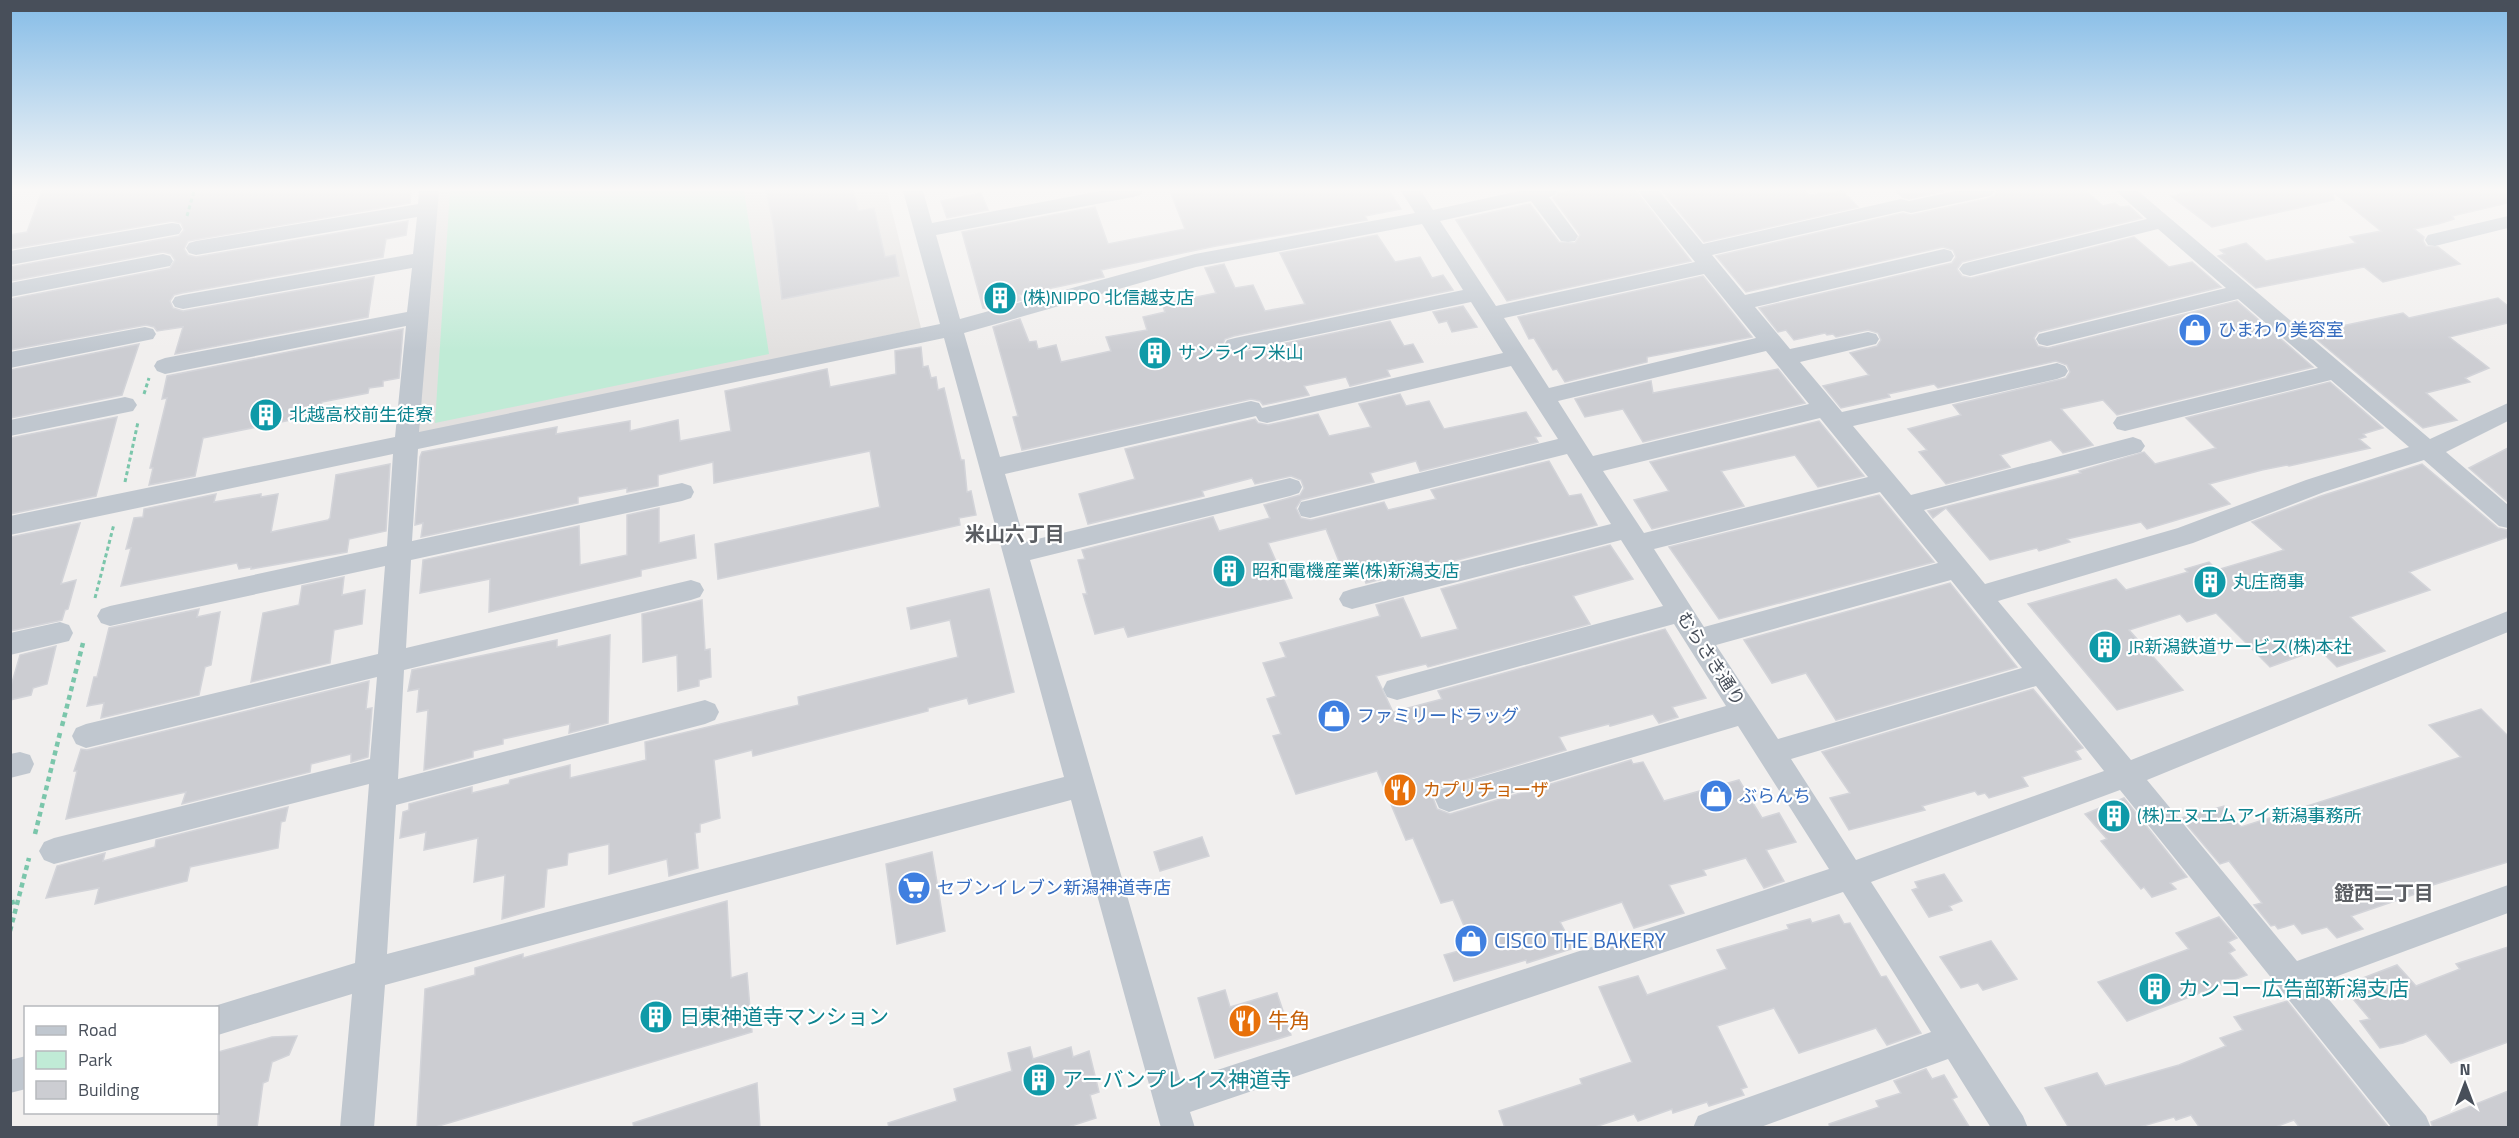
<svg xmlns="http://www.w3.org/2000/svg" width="2519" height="1138" font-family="'Titillium Web','Noto Sans JP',sans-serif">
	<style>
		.education { fill: #e2e0df }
		.green { fill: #c0ebd6 }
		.building { fill: #cccdd2; stroke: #d3d4d9; stroke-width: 1.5 }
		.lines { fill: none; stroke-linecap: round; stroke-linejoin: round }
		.path-far1 { stroke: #7bc6ab; stroke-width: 3; stroke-dasharray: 4 3; stroke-linecap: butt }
		.path { stroke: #7bc6ab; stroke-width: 4.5; stroke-dasharray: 5 4; stroke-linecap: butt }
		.minor { fill: #c0c7cf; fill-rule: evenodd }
		.labels { text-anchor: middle; stroke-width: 4.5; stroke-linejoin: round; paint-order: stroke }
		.culture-label { font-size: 18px; fill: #0d838f; stroke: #fff; text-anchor: start }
		.shop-label { font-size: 18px; fill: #366cbe; stroke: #fff; text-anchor: start }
		.street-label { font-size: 18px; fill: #484f5a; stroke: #fff }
		.food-label { font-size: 18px; fill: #c56008; stroke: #fff; text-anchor: start }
		.neighbourhood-label { font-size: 20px; font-weight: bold; fill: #5b5e63; stroke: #fff }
		.near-shop-label { font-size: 21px; fill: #366cbe; stroke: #fff; text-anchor: start }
		.near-culture-label { font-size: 21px; fill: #0d838f; stroke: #fff; text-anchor: start }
		.near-food-label { font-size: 21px; fill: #c56008; stroke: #fff; text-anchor: start }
	</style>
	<rect width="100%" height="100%" fill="#f1efee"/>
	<polygon class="education" points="437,191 887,191 921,328 417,436"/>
	<polygon class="green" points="450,191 744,191 769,354 435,423"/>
	<g class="building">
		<polygon points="42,191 411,191 410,203 188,241 184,249 188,255 196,257 408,221 406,235 386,239 383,257 182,293 174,295 170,301 173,308 183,311 374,277 368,317 175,354 183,327 157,331 154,327 146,325 10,350 10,299 170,268 175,260 171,254 163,252 10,281 10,267 179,236 184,230 181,223 172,221 10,249 10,235 27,232"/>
		<polygon points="766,191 854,191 858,211 874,208 885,257 895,255 899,276 782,299 774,228"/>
		<polygon points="1170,191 1389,191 1401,209 1365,216 1367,220 1216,246 1101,270 1104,277 1019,295 1021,300 988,309 983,308 962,232 1095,207 1108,244 1185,229"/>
		<polygon points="1570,191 1636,191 1691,261 1507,301 1456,220 1530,204 1559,242 1575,243 1580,235 1553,198 1559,193"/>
		<polygon points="1662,191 1806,191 1809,195 1843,191 1858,207 1704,242"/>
		<polygon points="1896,191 1944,191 1909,199 1902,197"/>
		<polygon points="1997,191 2086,191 2103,206 2115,203 2120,207 2129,206 2142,218 1962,262 1957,269 1962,276 1971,278 2134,237 2169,267 2192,262 2221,287 2038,332 2034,338 2038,346 2048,348 2237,301 2313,367 2117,415 2103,400 2061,409 2093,445 2063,453 2051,440 2000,455 2010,467 1946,484 1919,452 1927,450 1908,429 1961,415 1953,405 2066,378 2070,372 2067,365 2056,361 1938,388 1934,384 1888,394 1890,397 1841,408 1823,386 1869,375 1850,353 1877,346 1881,340 1878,333 1868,330 1836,337 1833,334 1827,335 1825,333 1794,340 1786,330 1778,332 1759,308 1952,263 1956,257 1953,250 1943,247 1746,292 1716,256 1903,213 1911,215 1986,199 1994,196"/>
		<polygon points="2193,191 2508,191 2508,203 2452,216 2454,219 2438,224 2414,229 2424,237 2423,241 2426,246 2438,247 2460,264 2383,282 2364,267 2256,288 2218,256 2225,254 2220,250 2246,243 2266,261 2356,243 2350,237 2381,231 2333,192 2334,200 2212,227 2171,196"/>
		<polygon points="981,193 988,210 947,218 941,201"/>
		<polygon points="1377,235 1395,262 1420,257 1432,278 1443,275 1453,290 1234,336 1225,339 1222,346 1226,352 1235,354 1390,321 1404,346 1413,344 1423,362 1387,370 1390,376 1350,386 1346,377 1304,386 1309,395 1263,405 1260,401 1251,399 1022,450 1013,417 1018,416 993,327 1020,319 1029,342 1036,341 1038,349 1056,345 1061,362 1111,351 1106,337 1147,330 1143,317 1165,312 1162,304 1216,293 1205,268 1224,264 1235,288 1253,285 1265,311 1305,304 1280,253"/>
		<polygon points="1703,276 1752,337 1647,357 1647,362 1565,382 1557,369 1553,370 1534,338 1529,339 1518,317"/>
		<polygon points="2498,298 2508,306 2508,323 2449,337 2489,368 2465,378 2470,382 2426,393 2457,420 2423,428 2309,333 2403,313 2409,318"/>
		<polygon points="1463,306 1477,327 1452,332 1447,321 1439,323 1433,312"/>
		<polygon points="403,329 399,378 383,381 383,386 369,388 368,393 322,402 320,414 203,438 195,476 149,485 153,468 150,468 167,398 162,399 167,376"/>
		<polygon points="139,344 122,395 10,418 10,370"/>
		<polygon points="921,347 923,367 928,366 931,378 936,377 938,390 944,388 961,460 964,460 967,492 971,491 976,515 959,518 960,525 718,579 715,544 880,507 870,451 714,483 713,462 658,475 658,486 627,492 627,488 578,497 578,503 421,537 423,523 415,525 420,457 422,452 557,427 556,434 630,421 630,431 678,420 680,441 731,431 725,391 827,369 830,387 896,374 895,351"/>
		<polygon points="1778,369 1805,403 1643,442 1623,409 1585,417 1575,399 1651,381 1653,393"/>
		<polygon points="2330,382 2383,428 2363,434 2366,437 2359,439 2370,448 2289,466 2287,465 2262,470 2209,484 2230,504 2147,529 2141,522 2067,539 2070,542 2039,551 2037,548 1990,560 1946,508 1933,518 1928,511 2081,473 2079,471 2144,452 2155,464 2216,448 2186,418"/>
		<polygon points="1400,394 1406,406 1429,401 1444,429 1526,412 1541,436 1535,437 1538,442 1420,471 1416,461 1370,473 1374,482 1301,500 1296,508 1301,518 1311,520 1384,502 1388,510 1436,499 1431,490 1549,461 1569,496 1581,494 1597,525 1366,583 1362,572 1345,576 1326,529 1268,543 1292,598 1128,637 1124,627 1095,634 1083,594 1087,594 1078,560 1085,559 1082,550 1213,517 1219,531 1270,518 1264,505 1300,495 1304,488 1301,480 1291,476 1255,484 1252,478 1202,491 1204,496 1088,524 1079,494 1135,479 1125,449 1255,419 1258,423 1268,425 1318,414 1329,436 1371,427 1359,404"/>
		<polygon points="117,417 96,496 10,514 10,438"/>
		<polygon points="1819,421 1864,476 1818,487 1795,455 1721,471 1744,506 1652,529 1634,500 1669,491 1650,462"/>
		<polygon points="2508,448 2508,502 2469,468"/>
		<polygon points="390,464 386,531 349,539 347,552 251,569 251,567 239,569 237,563 121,586 131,548 126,549 134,518 143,517 144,509 216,494 214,502 261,494 261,497 278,494 271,532 328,520 330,518 336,475"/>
		<polygon points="2422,464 2498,528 2508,530 2508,537 2409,572 2430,590 2350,617 2385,651 2337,667 2319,649 2270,667 2216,613 2187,622 2180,614 2129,630 2183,690 2117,710 2028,604 2116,579 2126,590 2188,572 2185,569 2209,562 2217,570 2284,550 2252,522 2321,496"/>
		<polygon points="1879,495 1934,562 1719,619 1669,547"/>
		<polygon points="659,508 659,543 694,535 696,558 641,570 641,576 489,612 490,579 420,593 423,560 579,526 580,565 627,555 627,515"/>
		<polygon points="80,523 61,584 76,580 68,609 65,610 62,620 10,631 10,537"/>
		<polygon points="1610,545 1633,579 1573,596 1590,624 1428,667 1426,664 1376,676 1393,712 1442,699 1438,691 1665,629 1706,698 1672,707 1678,717 1659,723 1653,714 1610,726 1609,724 1559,737 1566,750 1438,788 1433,798 1437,809 1450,814 1631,760 1633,764 1643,762 1664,801 1739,780 1762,818 1779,813 1796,842 1766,850 1784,881 1764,888 1746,858 1703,870 1706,875 1669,885 1684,913 1634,928 1622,902 1560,922 1574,948 1527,963 1526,960 1454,981 1444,955 1473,947 1453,900 1441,903 1413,838 1406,840 1377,771 1296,794 1273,736 1281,734 1267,699 1276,696 1263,663 1286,657 1280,643 1380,616 1376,605 1403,598 1421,638 1458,629 1441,589"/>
		<polygon points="344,577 342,595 365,590 362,624 334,630 330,663 251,682 263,613 299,605 302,586"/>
		<polygon points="1950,583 2017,667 1836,720 1806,673 1772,683 1744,640"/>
		<polygon points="989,589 1014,692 969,704 967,698 928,708 928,711 753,756 752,750 714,760 720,818 700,824 700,832 695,833 698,868 669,876 667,859 609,874 609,844 568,853 567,865 547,869 544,907 502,919 505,875 474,882 478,838 424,850 426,832 400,838 403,812 409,810 409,804 472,787 472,793 509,784 510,780 570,765 570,778 646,760 645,742 799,705 798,697 958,657 950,620 911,629 907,608"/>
		<polygon points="702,600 705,650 710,649 711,677 699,680 699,686 678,691 677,655 643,662 642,614"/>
		<polygon points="199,609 197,617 220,612 211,665 205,667 199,695 101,718 104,703 87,706 94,677 97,677 109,628"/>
		<polygon points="610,635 608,723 569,733 570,724 503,739 503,744 473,751 473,757 424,770 428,710 417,712 419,689 408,691 412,670 557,640 557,647"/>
		<polygon points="56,646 47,684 33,688 31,695 10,700 10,689 20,655"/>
		<polygon points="369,681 366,709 372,708 368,757 351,762 351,754 311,764 310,772 182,804 186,792 66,819 77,771 74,771 81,749 87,750"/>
		<polygon points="2033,689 2083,748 2075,751 2081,759 2022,777 2028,786 1989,798 1985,793 1978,795 1975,791 1922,806 1925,810 1849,830 1830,798 1850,793 1822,752"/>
		<polygon points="2481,709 2508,736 2508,862 2413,891 2415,894 2351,916 2363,929 2337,938 2327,927 2302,934 2294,924 2278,929 2275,925 2271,926 2254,905 2262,903 2229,861 2220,864 2181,818 2224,806 2241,827 2461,757 2429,725"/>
		<polygon points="2124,798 2187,877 2170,883 2176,889 2152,897 2144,887 2141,889 2101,841 2107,839 2085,814"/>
		<polygon points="288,807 285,821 281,822 278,848 190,867 187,881 95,904 99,888 46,898 57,866 105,853 103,861 155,847 156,840"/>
		<polygon points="1202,837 1209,856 1160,871 1154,852"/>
		<polygon points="932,852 945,931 897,944 886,864"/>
		<polygon points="1944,874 1962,901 1949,906 1952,910 1929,917 1912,890 1918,888 1915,882"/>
		<polygon points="727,901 731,978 747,973 752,1032 432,1128 417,1128 425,989 475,975 475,968 523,954 523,958"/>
		<polygon points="1839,915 1844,924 1850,923 1881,977 1886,976 1921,1033 1887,1045 1876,1028 1799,1053 1774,1008 1717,1026 1747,1087 1741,1089 1744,1095 1709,1106 1707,1102 1673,1113 1672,1109 1638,1121 1634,1114 1592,1128 1505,1128 1499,1111 1582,1084 1580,1079 1632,1062 1599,987 1638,976 1647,995 1727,969 1717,950 1789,929 1787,925 1810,919 1812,923"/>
		<polygon points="2219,917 2237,938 2228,942 2235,950 2229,953 2247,975 2127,1021 2098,982 2189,949 2176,933"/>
		<polygon points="1991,941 2017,979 1983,990 1978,983 1961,988 1940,957"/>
		<polygon points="2508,947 2508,1042 2451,1063 2426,1034 2403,1043 2380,1048 2360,1021 2370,1019 2348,993 2353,991 2347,984 2397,965 2416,986 2460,969 2456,964"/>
		<polygon points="1225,990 1230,1007 1277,993 1291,1035 1215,1058 1198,998"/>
		<polygon points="2287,1001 2389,1128 2300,1128 2294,1120 2273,1128 2200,1128 2191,1115 2176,1120 2174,1117 2136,1128 2069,1128 2045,1088 2097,1073 2105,1086 2179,1065 2226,1046 2220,1038 2243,1030 2234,1017"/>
		<polygon points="297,1036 289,1055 272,1062 268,1081 263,1083 257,1128 218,1128 218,1052 272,1037"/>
		<polygon points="1030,1047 1033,1059 1071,1047 1073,1057 1089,1051 1099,1092 1090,1095 1096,1118 1065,1128 889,1128 888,1123 957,1101 954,1089 1012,1071 1008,1053"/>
		<polygon points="1926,1069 1932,1079 1944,1075 1957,1097 1952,1099 1970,1128 1830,1128 1829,1124 1879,1107 1876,1101 1901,1093 1894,1081"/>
		<polygon points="757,1083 760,1128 634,1128 633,1123"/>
		<polygon points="2508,1091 2508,1128 2433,1128 2431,1122"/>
	</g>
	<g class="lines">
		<g class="path-far1">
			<polyline points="187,216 194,191"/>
			<polyline points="144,394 149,378"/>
			<polyline points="125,482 138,422"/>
			<polyline points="95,598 114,524"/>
		</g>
		<g class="path">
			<polyline points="62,726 83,643"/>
			<polyline points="35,834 60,733"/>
			<polyline points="10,903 18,901"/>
			<polyline points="10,931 29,858"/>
		</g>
		<g class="minor">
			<path d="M419 191H439L419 432 940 324 903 191H923L932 223 1100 191H1143L1140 195 1133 197 936 235 960 319 1195 254 1415 213 1401 191H1421L1433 210 1519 191H1558L1555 195 1549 197 1578 236 1575 241 1568 242 1561 241 1531 201 1440 221 1496 306 1695 262 1638 191H1659L1703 244 1901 199 1909 201 1956 191H1995L1992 195 1985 197 1911 213 1903 211 1712 255 1745 295 1944 249 1951 251 1954 256 1951 261 1755 307 1790 349 1868 332 1876 334 1879 339 1876 344 1800 362 1842 412 2057 363 2065 366 2068 371 2065 376 2057 379 1853 426 1911 495 2133 437 2141 440 2145 446 2141 452 1924 510 1985 584 2178 528 2306 480 2409 447 2331 380 2125 431 2117 429 2113 423 2117 417 2318 368 2238 299 2047 346 2039 344 2036 339 2039 334 2226 288 2158 229 1970 276 1963 274 1959 269 1963 264 1970 262 2147 219 2116 191H2138L2430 439 2508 403V421L2446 452 2508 505V528L2499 526 2424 460 2324 492 2193 543 1998 601 2131 760 2508 611V632L2147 780 2297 961 2508 885V913L2316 984 2426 1116 2431 1128H2392L2120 790 1871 882 2023 1116 2028 1128H1991L1948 1059 1758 1128H1693L1698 1116 1710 1111 1931 1032 1843 892 1190 1112 1195 1128H1161L1071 800 385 985 374 1128H340L352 994 218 1035V1008H208L355 963 369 784 54 864 44 860 39 851 44 842 54 838 370 759 377 677 86 748 76 744 72 736 76 728 86 724 378 654 385 566 110 626 101 623 97 616 101 609 110 606 387 546 393 454 10 535V516L395 437 406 326 165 374 157 371 154 366 157 361 165 358 407 312 412 268 183 309 175 307 172 302 175 297 183 295 413 254 417 217 196 255 189 253 186 248 189 243 196 241 418 204ZM1422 224 1463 290 1235 338 1227 340 1224 345 1227 350 1235 352 1471 302 1503 353 1262 408 1259 403 1251 401 1000 457 964 333 1196 267ZM1704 274 1756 338 1549 388 1504 318ZM944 338 1064 777 387 954 396 805 705 724 715 720 719 712 715 704 705 700 398 779 404 670 691 600 700 597 704 590 700 583 691 580 406 648 411 560 682 501 691 498 694 492 691 486 682 483 412 541 418 449ZM1766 351 1809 404 1593 456 1558 401ZM1511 366 1558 439 1310 500 1301 502 1298 509 1301 516 1310 518 1567 454 1611 524 1352 589 1343 592 1339 599 1343 606 1352 609 1621 540 1663 606 1397 678 1387 681 1383 689 1387 697 1397 700 1674 624 1726 706 1449 786 1439 790 1435 799 1439 808 1449 812 1738 726 1829 869 1181 1082 1030 560 1290 496 1299 493 1302 487 1299 481 1290 478 1025 542 1005 474 1256 416 1259 421 1267 423ZM1820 418 1868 477 1644 533 1603 471ZM1880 492 1938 563 1704 627 1654 549ZM1951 580 2022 668 1778 739 1716 645ZM2036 686 2104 771 1856 860 1791 759Z"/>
			<polygon points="2508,216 2508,228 2435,246 2428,245 2425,240 2428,235"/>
			<polygon points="172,223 179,224 182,229 179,234 10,265 10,251"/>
			<polygon points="163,254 170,256 173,261 170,266 10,297 10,283"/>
			<polygon points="145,327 153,329 156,334 153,339 10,368 10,352"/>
			<polygon points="125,397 133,399 137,405 133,411 10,436 10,420"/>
			<polygon points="60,622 69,625 73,633 69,641 10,655 10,633"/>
			<polygon points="20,752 30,755 34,764 30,773 10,778 10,754"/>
			<polygon points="26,1056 26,1089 10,1093 10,1060"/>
		</g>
	</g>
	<linearGradient id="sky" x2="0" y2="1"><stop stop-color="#85bce7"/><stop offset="0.54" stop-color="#f9f8f7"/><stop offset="1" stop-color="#f9f8f7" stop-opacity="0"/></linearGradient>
	<rect width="2519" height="351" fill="url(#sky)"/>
	<defs>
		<g id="building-disc" transform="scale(1.725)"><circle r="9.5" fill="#0f9aa8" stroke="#fff"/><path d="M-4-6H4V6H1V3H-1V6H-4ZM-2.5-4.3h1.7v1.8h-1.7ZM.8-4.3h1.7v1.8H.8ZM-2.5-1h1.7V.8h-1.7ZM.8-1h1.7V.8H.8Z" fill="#fff"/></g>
		<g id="shop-disc" transform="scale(1.725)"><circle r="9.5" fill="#3f7fe0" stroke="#fff"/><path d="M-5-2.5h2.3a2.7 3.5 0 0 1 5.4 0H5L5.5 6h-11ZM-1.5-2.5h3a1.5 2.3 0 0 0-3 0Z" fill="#fff"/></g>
		<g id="restaurant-disc" transform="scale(1.725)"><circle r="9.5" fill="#e8710a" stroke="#fff"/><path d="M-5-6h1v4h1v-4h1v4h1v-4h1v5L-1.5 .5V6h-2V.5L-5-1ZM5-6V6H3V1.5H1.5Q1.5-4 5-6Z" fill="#fff"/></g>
		<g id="supermarket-disc" transform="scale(1.725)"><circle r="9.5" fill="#3f7fe0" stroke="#fff"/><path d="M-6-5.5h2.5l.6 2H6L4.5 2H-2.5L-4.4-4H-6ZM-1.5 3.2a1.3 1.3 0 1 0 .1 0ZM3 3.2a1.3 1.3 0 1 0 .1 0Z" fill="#fff"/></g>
	</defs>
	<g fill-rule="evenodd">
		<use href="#building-disc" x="1000" y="298"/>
		<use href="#shop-disc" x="2195" y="330"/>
		<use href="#building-disc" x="1155" y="353"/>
		<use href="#building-disc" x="266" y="415"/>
		<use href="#building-disc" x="1229" y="571"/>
		<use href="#building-disc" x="2210" y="582"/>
		<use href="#building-disc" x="2105" y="647"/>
		<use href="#shop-disc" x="1334" y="716"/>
		<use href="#restaurant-disc" x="1400" y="790"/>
		<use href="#shop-disc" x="1716" y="796"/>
		<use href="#building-disc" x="2114" y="816"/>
		<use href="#supermarket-disc" x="914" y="888"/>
		<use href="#shop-disc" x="1471" y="941"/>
		<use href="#building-disc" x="2155" y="989"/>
		<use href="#building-disc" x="656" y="1017"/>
		<use href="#restaurant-disc" x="1245" y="1021"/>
		<use href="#building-disc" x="1039" y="1080"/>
	</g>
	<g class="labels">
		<g class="culture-label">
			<text x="1023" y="304">(株)NIPPO 北信越支店</text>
			<text x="1178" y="359">サンライフ米山</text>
			<text x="289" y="421">北越高校前生徒寮</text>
			<text x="1252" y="577">昭和電機産業(株)新潟支店</text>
			<text x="2233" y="588">丸庄商事</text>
			<text x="2128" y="653">JR新潟鉄道サービス(株)本社</text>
			<text x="2137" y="822">(株)エヌエムアイ新潟事務所</text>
		</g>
		<g class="shop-label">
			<text x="2218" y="336">ひまわり美容室</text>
			<text x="1357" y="722">ファミリードラッグ</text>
			<text x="1739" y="802">ぶらんち</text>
			<text x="937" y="894">セブンイレブン新潟神道寺店</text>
		</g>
		<g class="street-label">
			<text transform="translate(1711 659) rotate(57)" y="6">むらさき通り</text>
		</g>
		<g class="food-label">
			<text x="1423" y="796">カプリチョーザ</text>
		</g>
		<g class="neighbourhood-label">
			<text x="1015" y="541">米山六丁目</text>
			<text x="2384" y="900">鐙西二丁目</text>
		</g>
		<g class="near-shop-label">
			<text x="1494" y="948">CISCO THE BAKERY</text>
		</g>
		<g class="near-culture-label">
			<text x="2178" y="996">カンコー広告部新潟支店</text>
			<text x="679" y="1024">日東神道寺マンション</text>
			<text x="1062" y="1087">アーバンプレイス神道寺</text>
		</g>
		<g class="near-food-label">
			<text x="1268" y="1028">牛角</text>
		</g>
	</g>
	<rect width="2519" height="1138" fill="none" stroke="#484f5a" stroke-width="24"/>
	<rect x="24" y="1006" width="195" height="108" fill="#ffffff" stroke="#b6b9bd" stroke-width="1.5"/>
	<rect x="36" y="1026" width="30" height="9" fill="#c0c7cf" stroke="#b6b9bd" stroke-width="1.5"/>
	<text x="78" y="1036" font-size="18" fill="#484f5a">Road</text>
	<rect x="36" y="1051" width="30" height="18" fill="#c0ebd6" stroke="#b6b9bd" stroke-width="1.5"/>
	<text x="78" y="1066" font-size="18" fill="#484f5a">Park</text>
	<rect x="36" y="1081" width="30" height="18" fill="#cccdd2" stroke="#b6b9bd" stroke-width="1.5"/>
	<text x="78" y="1096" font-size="18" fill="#484f5a">Building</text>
	<g transform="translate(2465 1084)" stroke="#ffffff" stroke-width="4.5" paint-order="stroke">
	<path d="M0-4.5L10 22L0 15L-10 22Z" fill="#484f5a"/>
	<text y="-9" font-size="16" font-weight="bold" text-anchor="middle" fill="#484f5a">N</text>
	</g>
</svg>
